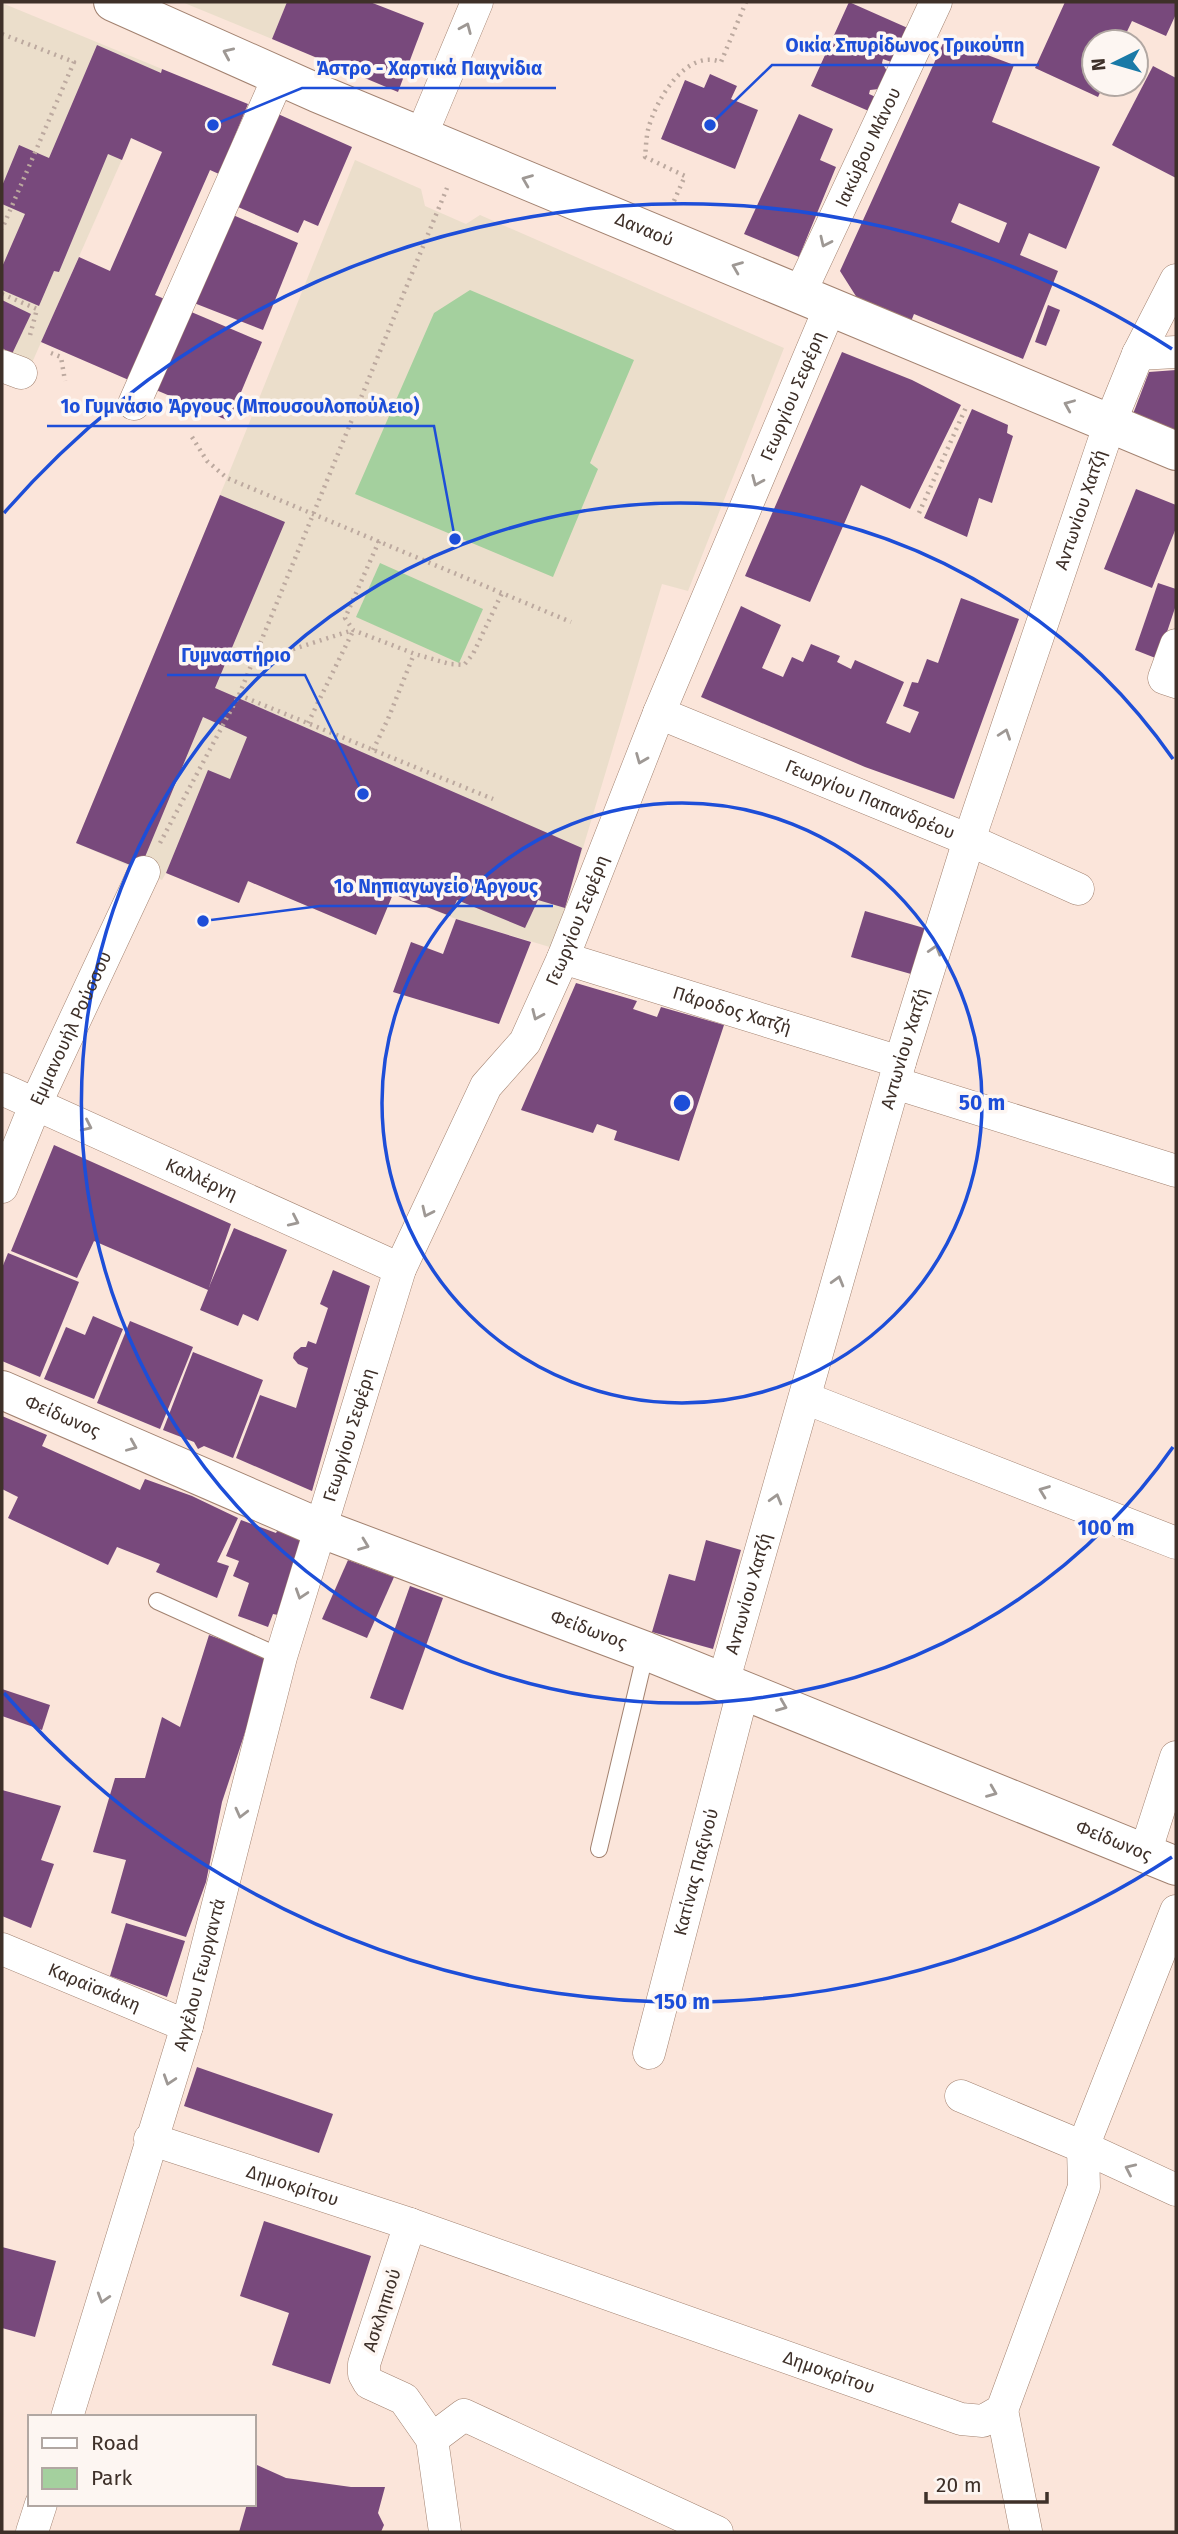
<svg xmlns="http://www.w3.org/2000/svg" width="1178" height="2534" font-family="'Fira Sans',sans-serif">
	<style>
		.education { fill: #ebdecb }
		.green { fill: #a4d09e }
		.building { fill: #78497c; fill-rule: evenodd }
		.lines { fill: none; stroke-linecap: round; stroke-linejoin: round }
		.service-casing { stroke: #a28270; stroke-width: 18 }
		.minor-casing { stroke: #a28270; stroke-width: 33 }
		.secondary-casing { stroke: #a28270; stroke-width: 40 }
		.path { stroke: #bca99f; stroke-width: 4.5; stroke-dasharray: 2 5; stroke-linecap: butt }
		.service { stroke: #fff; stroke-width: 16 }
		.minor { stroke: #fff; stroke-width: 32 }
		.secondary { stroke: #fff; stroke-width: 38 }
		.oneway { stroke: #9e9894 }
		.ring { fill: none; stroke: #1d4ed8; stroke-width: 3.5 }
		.labels { text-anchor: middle; stroke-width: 7; stroke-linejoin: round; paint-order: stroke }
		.street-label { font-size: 18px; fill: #3e3029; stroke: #fdf6f2 }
		.centre { fill: #1d4ed8; stroke: #fdf6f2; stroke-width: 3.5 }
		.ring-label { font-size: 21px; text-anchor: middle; font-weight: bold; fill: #1d4ed8; stroke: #fdf6f2; stroke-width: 7; stroke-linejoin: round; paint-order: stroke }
		.leader { fill: none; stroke: #1d4ed8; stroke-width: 2.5 }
		.callout-dot { fill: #1d4ed8; stroke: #fdf6f2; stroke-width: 2.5 }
		.callout-label { font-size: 19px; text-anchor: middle; font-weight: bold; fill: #1d4ed8; stroke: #fdf6f2; stroke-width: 7; stroke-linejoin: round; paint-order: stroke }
	</style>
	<rect width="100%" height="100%" fill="#fbe5da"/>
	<g class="education">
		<polygon points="182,2 287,2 272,39"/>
		<polygon points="2,3 162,69 31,365 2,353"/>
		<polygon points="355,160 421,189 425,206 466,224 480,215 784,348 688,591 662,584 553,948 456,919 393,894 376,935 249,881 239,903 166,873 162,880 76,843 227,478"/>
	</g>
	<g class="green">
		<polygon points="470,290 634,360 590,463 598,469 553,577 355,494 434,313"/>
		<polygon points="380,563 483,609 459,663 356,617"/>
	</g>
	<g class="building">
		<polygon points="287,2 370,2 424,23 398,92 272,39"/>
		<polygon points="849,2 910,29 894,63 883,59 882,63 887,71 879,89 870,90 869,94 878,98 871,112 811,86"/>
		<polygon points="1065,2 1176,2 1176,14 1166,36 1132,21 1122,42 1094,42 1094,84 1104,84 1098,97 1035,68"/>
		<path d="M945 39 1014 65 992 122 1100 167 1066 249 1029 233 1020 255 1058 271 1023 359 914 314 910 324 859 301 840 271ZM959 203 1007 223 999 243 951 222Z"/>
		<polygon points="97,45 161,73 162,69 248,104 219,174 210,170 155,295 167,300 131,381 41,342 79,257 110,271 162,152 131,138 122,160 108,154 59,272 54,271 39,306 2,290 2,267 25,214 2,204 2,186 19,145 49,158"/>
		<polygon points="1153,66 1176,78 1176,178 1112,145"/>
		<polygon points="710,74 737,86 731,99 758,110 735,169 661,139 685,80 704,88"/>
		<polygon points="278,114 352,147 318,226 304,220 298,233 238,207"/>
		<polygon points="799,114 833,129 820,160 836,167 799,257 744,234"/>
		<polygon points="233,215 298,243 263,330 194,303"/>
		<polygon points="2,300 31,314 12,354 2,348"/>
		<polygon points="1048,305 1060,310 1046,346 1035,342"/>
		<polygon points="189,311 262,342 229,421 156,390"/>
		<polygon points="842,352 912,380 961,405 910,509 861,485 810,602 745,576"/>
		<polygon points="1176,370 1176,431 1133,414 1149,372"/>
		<polygon points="972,409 1008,425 1007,433 1013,436 992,503 979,498 967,537 924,518"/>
		<polygon points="1136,489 1176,505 1176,528 1152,588 1104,569"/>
		<polygon points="220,495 285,522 215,688 582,848 565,908 538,900 525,928 457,900 450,916 393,894 376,935 248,881 239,903 166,873 208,770 230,779 247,737 203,717 140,869 76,843"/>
		<polygon points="1158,583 1176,589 1176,605 1158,659 1135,650"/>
		<polygon points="961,598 1019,619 954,799 865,767 701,697 741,606 781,625 762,668 783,677 792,657 803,662 811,644 840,656 837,662 851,669 855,660 904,682 886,723 910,733 919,712 903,706 912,682 918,683 927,659 938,663"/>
		<polygon points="865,911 931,930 918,976 851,957"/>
		<polygon points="456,919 531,942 499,1024 393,992 411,942 443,954"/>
		<polygon points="576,983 637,1001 633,1009 657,1017 661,1007 724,1025 679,1161 614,1140 617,1131 597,1124 593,1133 521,1110"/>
		<polygon points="54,1145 231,1224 209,1287 234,1228 287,1250 258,1321 243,1314 238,1326 200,1310 208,1290 94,1241 77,1278 11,1251"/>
		<polygon points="8,1253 79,1282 40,1377 2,1361 2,1268"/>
		<polygon points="333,1270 370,1286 312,1491 236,1458 260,1395 296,1408 308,1368 298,1364 293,1358 294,1353 301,1347 306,1347 308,1341 316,1344 328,1308 320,1304"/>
		<polygon points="93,1316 123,1329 94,1399 44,1379 66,1327 85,1335"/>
		<polygon points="130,1321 193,1347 160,1429 97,1403"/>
		<polygon points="193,1352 263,1380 233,1458 204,1446 198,1449 194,1442 163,1430"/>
		<polygon points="2,1416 47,1435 42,1446 140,1490 145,1479 192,1496 238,1518 217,1562 229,1566 217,1598 156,1572 160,1564 117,1547 108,1565 8,1518 18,1497 2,1489"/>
		<polygon points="241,1520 276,1533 279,1527 303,1536 278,1615 273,1614 268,1627 238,1616 249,1583 233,1576 239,1561 226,1556"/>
		<polygon points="706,1540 741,1550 713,1649 652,1632 669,1574 695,1581"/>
		<polygon points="348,1560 394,1577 367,1638 322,1619"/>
		<polygon points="410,1586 443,1598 403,1710 370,1698"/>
		<polygon points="209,1635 270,1657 222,1802 206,1882 186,1937 111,1913 126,1860 93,1852 115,1778 145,1778 162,1717 180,1727"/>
		<polygon points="2,1689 50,1705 42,1730 2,1716"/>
		<polygon points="2,1790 61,1806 41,1860 54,1864 31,1928 2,1916"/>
		<polygon points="126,1923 185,1941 167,1997 110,1976"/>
		<polygon points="197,2067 333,2114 319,2153 184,2106"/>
		<polygon points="264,2221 371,2256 330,2384 272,2365 289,2313 240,2296"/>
		<polygon points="2,2247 56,2261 35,2337 2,2328"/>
		<polygon points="257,2465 286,2478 351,2487 385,2487 378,2513 384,2525 381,2532 239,2532 247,2504 254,2504 254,2478"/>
	</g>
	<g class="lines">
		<g class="service-casing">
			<g id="service">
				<polyline points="157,1601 281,1657"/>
				<polyline points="599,1849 646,1651"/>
			</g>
		</g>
		<g class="minor-casing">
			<g id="minor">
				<polyline points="421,136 477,2"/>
				<path id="s1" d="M800 293 936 2"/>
				<polyline points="1138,354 1176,352"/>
				<polyline points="2,366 21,373"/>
				<polyline points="134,404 279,76"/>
				<polyline points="1176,645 1164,678 1176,682"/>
				<path id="s2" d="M659 713 969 840 1078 889"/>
				<path id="s3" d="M563 958 900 1062"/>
				<polyline points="895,1083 1176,1171"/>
				<path id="s4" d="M2 1089 400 1269"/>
				<path id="s5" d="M2 1187 36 1103 144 872"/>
				<polyline points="805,1398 1176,1543"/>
				<path id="s6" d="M723 1683 900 1062 969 840 1110 423 1138 354 1176 280"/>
				<polyline points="1145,1853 1176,1757"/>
				<path id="s7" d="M2 1949 187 2026"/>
				<path id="s8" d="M649 2053 743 1691"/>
				<polyline points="961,2096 1083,2147 1176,2190"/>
				<path id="s9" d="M150 2139 410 2224 961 2419 983 2421 1002 2410 1084 2187 1083 2147 1176 1911"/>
				<polyline points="410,2224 364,2364 364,2374 369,2383 404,2399 432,2439 445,2532"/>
				<polyline points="1002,2410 1026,2531"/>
				<path id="s10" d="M67 2417 187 2026 281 1657 400 1269 486 1086 525 1042 563 958 659 713 831 305"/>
				<polyline points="432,2439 464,2415 717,2532"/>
				<polyline points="32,2532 41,2504"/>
			</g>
		</g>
		<g class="secondary-casing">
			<g id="secondary">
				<path id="s11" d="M113 2 317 93 1176 451"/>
				<path id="s12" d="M2 1390 322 1529 646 1651 1176 1866"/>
			</g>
		</g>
		<g class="path">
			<polyline points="2,34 74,62 2,229"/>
			<path d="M674 201 685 176 645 157C646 148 646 139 648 130 655 101 686 48 721 62L746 2"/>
			<polyline points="2,294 37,309 29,339"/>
			<polyline points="51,353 61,357 65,381"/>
			<polyline points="192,437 207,461 227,478 571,622"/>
			<polyline points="919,513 967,405"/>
			<polyline points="379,541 345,618 353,630 415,654 450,664 464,665 473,654 502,593"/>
			<polyline points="253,662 353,630"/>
			<polyline points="239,695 493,799"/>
			<polyline points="308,723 353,631"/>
			<polyline points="373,750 388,719 414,654"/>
			<polyline points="160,843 239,695 447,188"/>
		</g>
		<use href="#service" class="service"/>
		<use href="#minor" class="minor"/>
		<use href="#secondary" class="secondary"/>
	</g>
	<defs><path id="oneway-chevron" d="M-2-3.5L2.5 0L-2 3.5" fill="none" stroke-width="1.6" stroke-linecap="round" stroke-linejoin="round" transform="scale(1.75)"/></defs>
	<g class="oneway">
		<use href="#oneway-chevron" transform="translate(466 28) rotate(-67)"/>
		<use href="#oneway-chevron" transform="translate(228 53) rotate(-156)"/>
		<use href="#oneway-chevron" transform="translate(527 180) rotate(-158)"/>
		<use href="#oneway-chevron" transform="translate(825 242) rotate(115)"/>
		<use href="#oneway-chevron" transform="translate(737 267) rotate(-158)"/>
		<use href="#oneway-chevron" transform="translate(1069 405) rotate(-157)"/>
		<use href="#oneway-chevron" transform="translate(757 481) rotate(113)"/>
		<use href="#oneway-chevron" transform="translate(1005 734) rotate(-71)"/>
		<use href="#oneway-chevron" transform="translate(641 759) rotate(112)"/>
		<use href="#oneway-chevron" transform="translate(935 950) rotate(-73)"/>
		<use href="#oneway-chevron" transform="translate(537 1015) rotate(114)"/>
		<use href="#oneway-chevron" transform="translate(87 1126) rotate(25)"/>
		<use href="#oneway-chevron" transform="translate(427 1212) rotate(115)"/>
		<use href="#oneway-chevron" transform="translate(294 1221) rotate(25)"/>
		<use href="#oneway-chevron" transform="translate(838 1281) rotate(-74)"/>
		<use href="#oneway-chevron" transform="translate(132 1446) rotate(23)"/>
		<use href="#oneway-chevron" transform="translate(1044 1491) rotate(-159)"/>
		<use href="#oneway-chevron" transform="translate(776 1499) rotate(-74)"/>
		<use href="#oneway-chevron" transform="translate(364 1545) rotate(21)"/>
		<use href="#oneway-chevron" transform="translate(301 1594) rotate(108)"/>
		<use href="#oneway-chevron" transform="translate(782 1706) rotate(22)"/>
		<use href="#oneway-chevron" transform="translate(992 1792) rotate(22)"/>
		<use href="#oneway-chevron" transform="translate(241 1813) rotate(104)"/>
		<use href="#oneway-chevron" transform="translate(169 2080) rotate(108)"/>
		<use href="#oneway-chevron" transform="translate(1130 2169) rotate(-155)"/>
		<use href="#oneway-chevron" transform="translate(103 2298) rotate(107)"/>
	</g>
	<g class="ring">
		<circle cx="682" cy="1103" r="300"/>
		<path d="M1173 1447A600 600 0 1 1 1173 759"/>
		<path d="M1172 1857A899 899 0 0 1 4 1693M4 513A899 899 0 0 1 1172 349"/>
	</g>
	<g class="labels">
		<g class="street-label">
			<text dy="6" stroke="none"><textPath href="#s1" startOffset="161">Ιακώβου Μάνου</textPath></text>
			<text dy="6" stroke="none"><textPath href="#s11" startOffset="578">Δαναού</textPath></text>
			<text dy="6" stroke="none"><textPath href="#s10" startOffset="2156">Γεωργίου Σεφέρη</textPath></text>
			<text dy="6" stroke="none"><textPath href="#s6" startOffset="1227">Αντωνίου Χατζή</textPath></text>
			<text dy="6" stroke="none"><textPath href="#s2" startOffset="228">Γεωργίου Παπανδρέου</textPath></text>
			<text dy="6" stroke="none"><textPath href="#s10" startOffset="1589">Γεωργίου Σεφέρη</textPath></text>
			<text dy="6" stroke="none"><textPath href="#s3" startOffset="177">Πάροδος Χατζή</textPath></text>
			<text dy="6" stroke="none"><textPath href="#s5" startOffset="173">Εμμανουήλ Ρούσσου</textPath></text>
			<text dy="6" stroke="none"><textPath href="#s6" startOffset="660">Αντωνίου Χατζή</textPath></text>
			<text dy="6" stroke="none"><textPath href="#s4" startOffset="219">Καλλέργη</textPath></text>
			<text dy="6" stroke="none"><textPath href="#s12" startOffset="66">Φείδωνος</textPath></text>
			<text dy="6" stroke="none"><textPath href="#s10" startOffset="1022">Γεωργίου Σεφέρη</textPath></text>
			<text dy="6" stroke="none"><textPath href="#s6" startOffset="93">Αντωνίου Χατζή</textPath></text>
			<text dy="6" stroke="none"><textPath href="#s12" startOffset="634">Φείδωνος</textPath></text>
			<text dy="6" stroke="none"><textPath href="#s12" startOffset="1200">Φείδωνος</textPath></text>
			<text dy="6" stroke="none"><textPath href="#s8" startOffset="187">Κατίνας Παξινού</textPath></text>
			<text dy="6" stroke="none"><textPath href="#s10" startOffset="462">Αγγέλου Γεωργαντά</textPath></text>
			<text dy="6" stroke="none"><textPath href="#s7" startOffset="100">Καραϊσκάκη</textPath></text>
			<text dy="6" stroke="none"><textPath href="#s9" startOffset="150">Δημοκρίτου</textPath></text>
			<text transform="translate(382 2310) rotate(-72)" y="6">Ασκληπιού</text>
			<text dy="6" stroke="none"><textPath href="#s9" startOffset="718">Δημοκρίτου</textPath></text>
		</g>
	</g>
	<circle cx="682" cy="1103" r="10" class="centre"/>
	<g class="ring-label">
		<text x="982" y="1110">50 m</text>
		<text x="1106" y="1535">100 m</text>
		<text x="682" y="2009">150 m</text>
	</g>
	<path class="leader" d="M710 125L772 65H1039M213 125L302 88H556M455 539L434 426H47M363 794L305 675H167M203 921L320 906H553"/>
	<g class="callout-dot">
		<circle cx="710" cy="125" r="7"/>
		<circle cx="213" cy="125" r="7"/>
		<circle cx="455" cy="539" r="7"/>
		<circle cx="363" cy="794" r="7"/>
		<circle cx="203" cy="921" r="7"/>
	</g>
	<g class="callout-label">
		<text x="905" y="52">Οικία Σπυρίδωνος Τρικούπη</text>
		<text x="429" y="75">Άστρο - Χαρτικά Παιχνίδια</text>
		<text x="240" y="413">1ο Γυμνάσιο Άργους (Μπουσουλοπούλειο)</text>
		<text x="236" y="662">Γυμναστήριο</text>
		<text x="436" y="893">1ο Νηπιαγωγείο Άργους</text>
	</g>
	<rect width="1178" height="2534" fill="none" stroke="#3e3029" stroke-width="7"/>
	<rect x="28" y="2415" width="228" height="91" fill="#fdf6f2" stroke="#b1a7a2" stroke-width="2"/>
	<rect x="42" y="2438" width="35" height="10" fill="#ffffff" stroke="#b1a7a2" stroke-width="2"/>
	<text x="91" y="2450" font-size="21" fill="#3e3029">Road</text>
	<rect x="42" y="2468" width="35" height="21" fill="#a4d09e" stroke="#b1a7a2" stroke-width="2"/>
	<text x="91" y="2485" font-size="21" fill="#3e3029">Park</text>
	<g transform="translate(1115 63) rotate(265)"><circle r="33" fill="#fdf6f2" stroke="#b1a7a2" stroke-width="2"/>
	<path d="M0-5L12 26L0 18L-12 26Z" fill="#1a7aa7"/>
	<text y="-10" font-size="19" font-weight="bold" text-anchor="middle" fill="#3e3029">N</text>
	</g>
	<path d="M926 2492v10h121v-10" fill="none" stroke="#3e3029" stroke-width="3.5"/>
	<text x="936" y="2492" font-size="21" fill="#3e3029" stroke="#fdf6f2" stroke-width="5" paint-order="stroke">20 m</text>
</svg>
